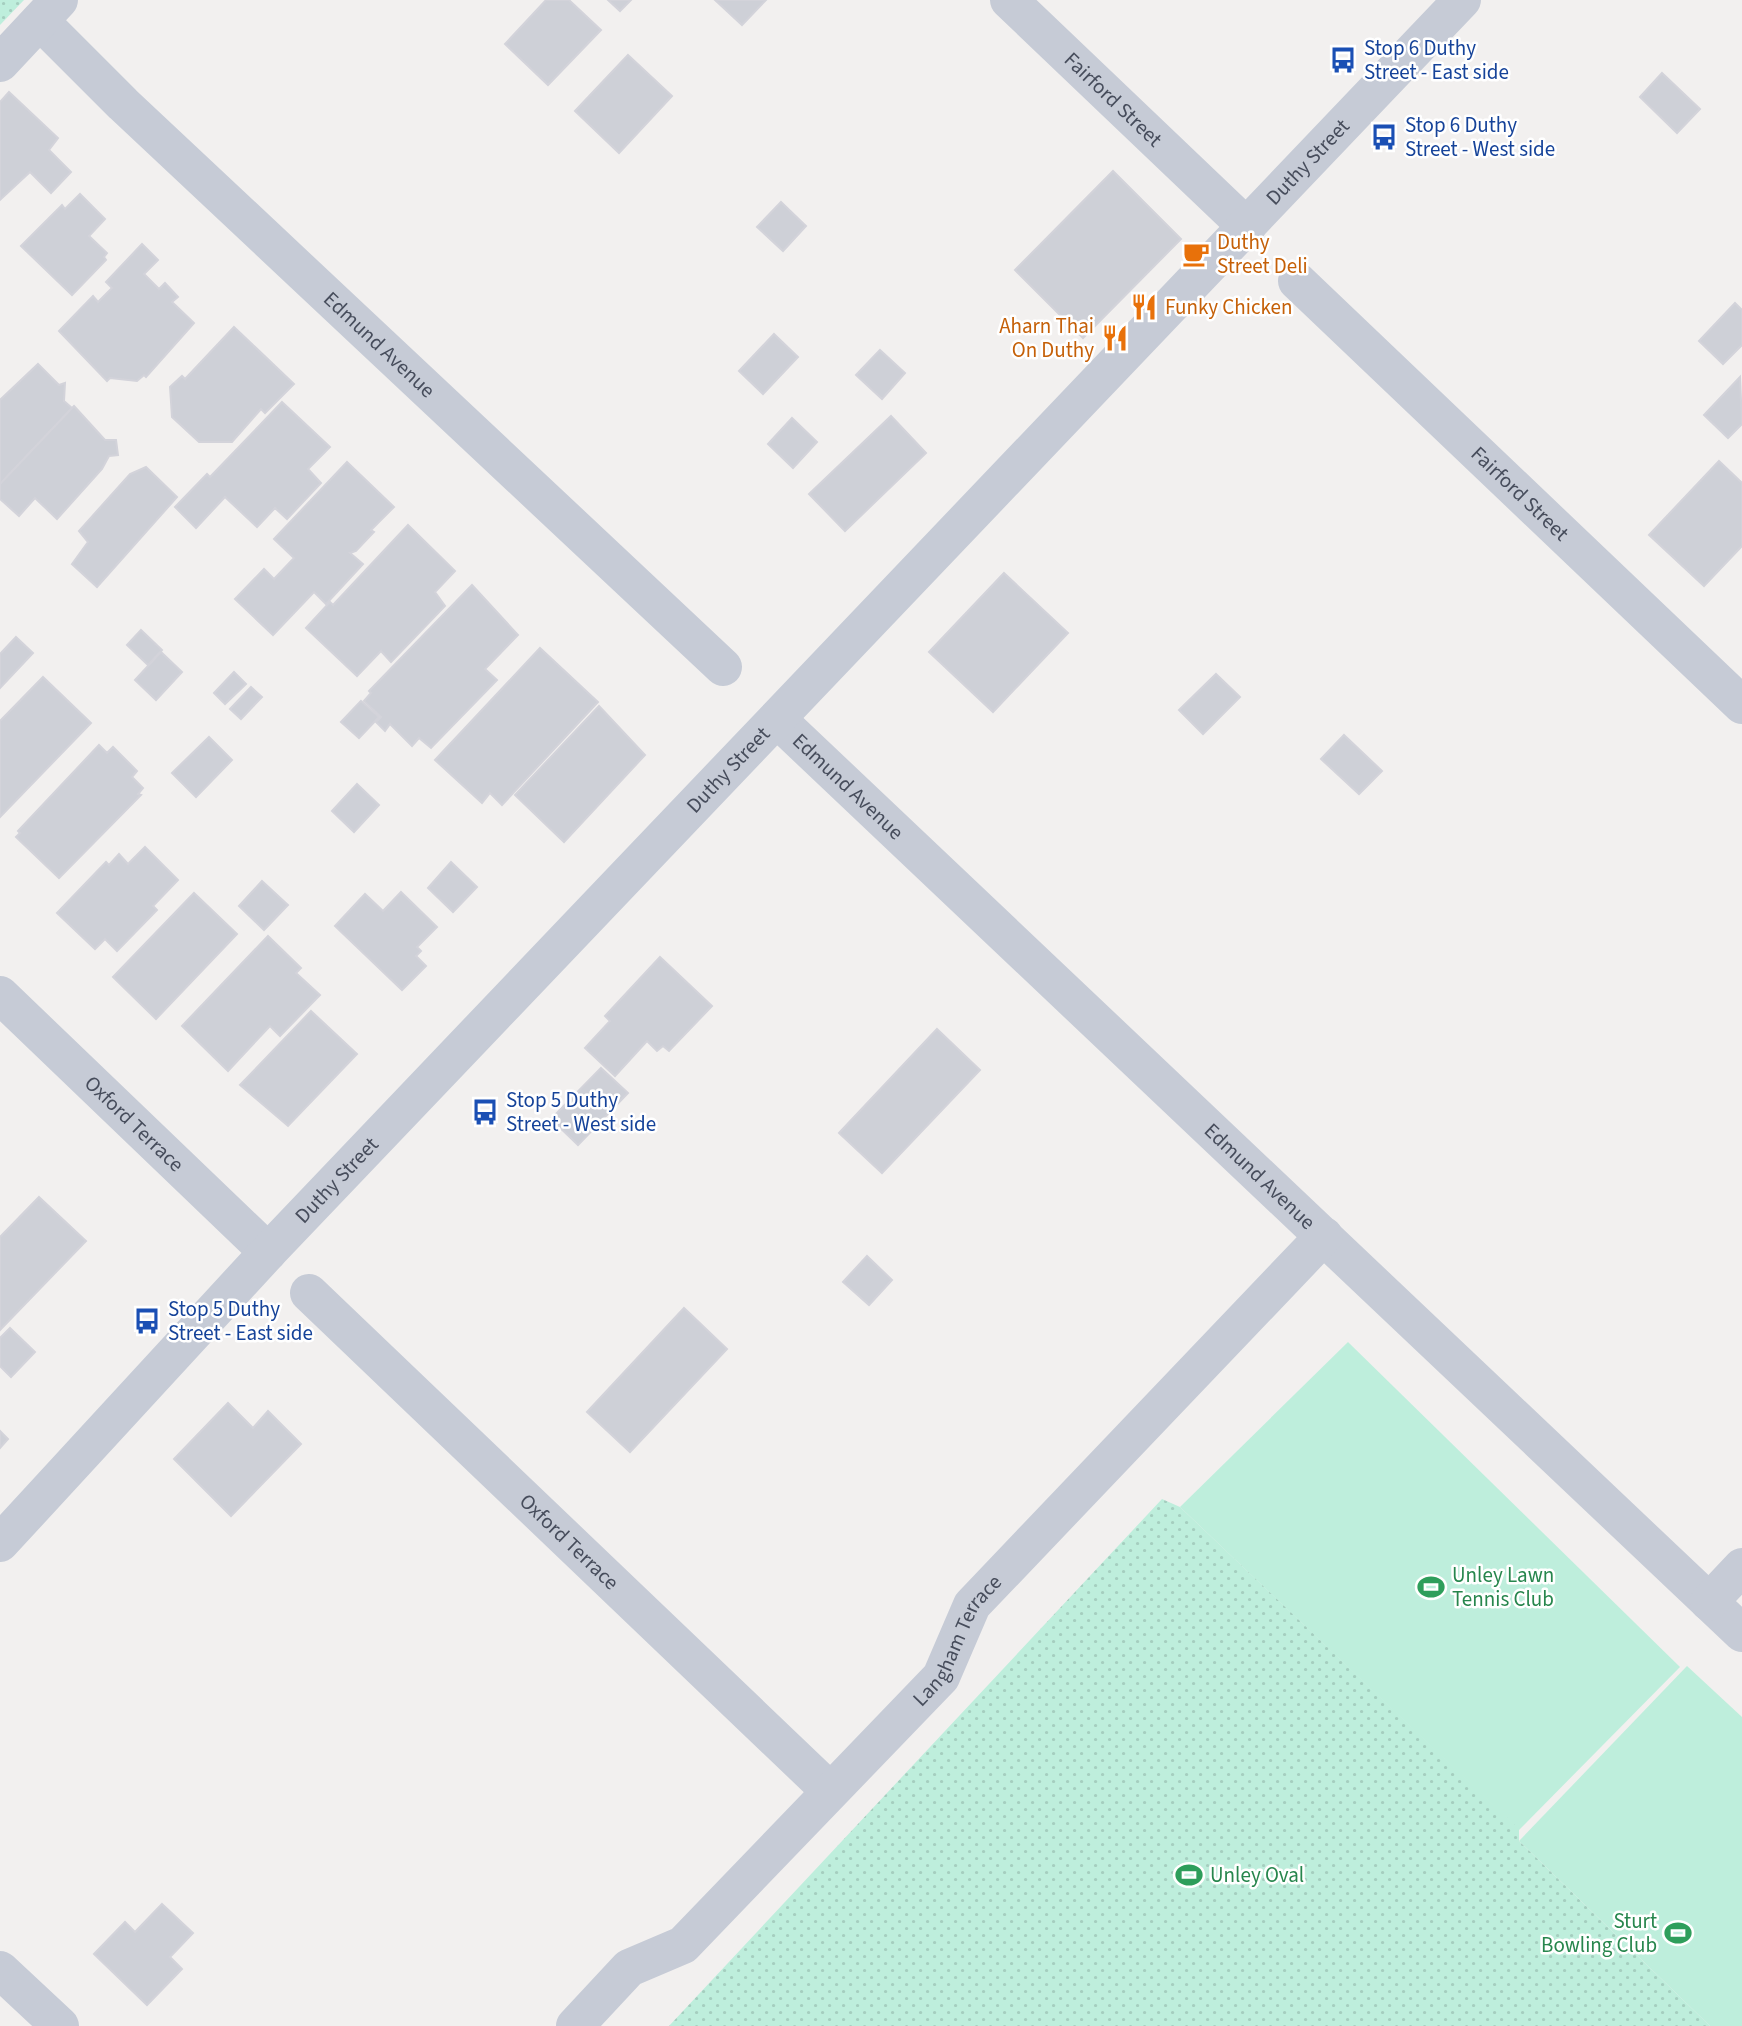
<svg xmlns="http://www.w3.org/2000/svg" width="1742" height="2026" font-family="'Source Sans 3',sans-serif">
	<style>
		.grass { fill: #beeedc }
		.park { fill: url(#park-dots) }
		.building { fill: #ced0d7; stroke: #d3d3da; stroke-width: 2 }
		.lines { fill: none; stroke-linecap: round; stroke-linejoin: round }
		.minor { stroke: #c6cbd6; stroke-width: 38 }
		.labels { text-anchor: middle; stroke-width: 5; stroke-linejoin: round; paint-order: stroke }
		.transit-label { font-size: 21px; fill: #164399; stroke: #fff; text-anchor: start }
		.street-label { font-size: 21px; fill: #474d5c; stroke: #fff }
		.food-label { font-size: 21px; fill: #c56008; stroke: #fff; text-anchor: start }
		.leisure-label { font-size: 21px; fill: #27864d; stroke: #fff; text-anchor: start }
	</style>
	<defs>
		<pattern id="park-dots" width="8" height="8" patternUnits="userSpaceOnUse" patternTransform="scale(1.75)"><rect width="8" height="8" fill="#beeedc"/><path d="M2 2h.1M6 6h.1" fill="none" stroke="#a5cebf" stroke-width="1.8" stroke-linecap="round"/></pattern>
	</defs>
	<rect width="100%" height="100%" fill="#f2f0ef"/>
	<g class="grass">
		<polygon points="1348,1342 1680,1667 1519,1830 1180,1507"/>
		<polygon points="1687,1666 1742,1717 1742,2026 1710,2026 1519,1841"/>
	</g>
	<g class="park">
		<polygon points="0,0 24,0 0,25"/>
		<polygon points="1162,1499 1180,1507 1519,1829 1519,1841 1710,2026 669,2026"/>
	</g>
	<g class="building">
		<polygon points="546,0 569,0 601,30 548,85 505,44"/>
		<polygon points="608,0 631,0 620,11"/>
		<polygon points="715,0 766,0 742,25"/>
		<polygon points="628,55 672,96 619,153 575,111"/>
		<polygon points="1662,73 1700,109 1677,133 1640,97"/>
		<polygon points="9,92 58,138 49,150 71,172 51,193 30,172 0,200 0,102"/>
		<polygon points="1113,171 1181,239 1083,338 1015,270"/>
		<polygon points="80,194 105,219 89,236 107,253 104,257 106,260 72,295 21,246 62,205 65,209"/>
		<polygon points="781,202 806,226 783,251 757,227"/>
		<polygon points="142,244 158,260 144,274 159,289 165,283 178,297 172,302 194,323 146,377 144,375 137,381 110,378 107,381 59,331 93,296 98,302 112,288 106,282"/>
		<polygon points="1735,303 1742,310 1742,345 1723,364 1699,341"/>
		<polygon points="234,327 294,384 265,413 261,409 232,442 199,442 172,417 170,387 182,376 185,379"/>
		<polygon points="774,334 798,357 763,394 739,371"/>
		<polygon points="880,350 905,373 882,399 856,375"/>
		<polygon points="38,364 59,385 65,383 64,401 72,408 0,484 0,400"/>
		<polygon points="1740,377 1742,424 1728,438 1704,415"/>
		<polygon points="282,402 330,447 308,469 321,483 287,519 275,508 257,527 225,497 196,528 175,507 207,474 210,477"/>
		<polygon points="74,406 105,440 116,440 118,455 109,456 102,469 57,519 35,498 19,516 0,499 0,484"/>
		<polygon points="891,416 926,453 845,531 809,494"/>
		<polygon points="792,418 817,442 793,468 768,444"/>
		<polygon points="1719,461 1742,483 1742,546 1704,586 1649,535"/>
		<polygon points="347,462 394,507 371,530 374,532 356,551 350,553 363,564 326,604 314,592 273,635 235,599 264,569 274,579 294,558 274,539"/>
		<polygon points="146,467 177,497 97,587 72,564 88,542 79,531 130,474"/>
		<polygon points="408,525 455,571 435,592 445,606 391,662 381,651 357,676 306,628 330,602 333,605"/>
		<polygon points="1004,573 1068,633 993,712 929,652"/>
		<polygon points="472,585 518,635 485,669 497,680 431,748 419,738 412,746 390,724 385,731 376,722 381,717 364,701 371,693 369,691"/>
		<polygon points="141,630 162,650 148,665 127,645"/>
		<polygon points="16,637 33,653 0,688 0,654"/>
		<polygon points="540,648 598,702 502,805 490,793 482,803 435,760"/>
		<polygon points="161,652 182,672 156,700 135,680"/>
		<polygon points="234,672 246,684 225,704 214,693"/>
		<polygon points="1216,674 1240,697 1203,734 1179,710"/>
		<polygon points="43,677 91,723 0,817 0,721"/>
		<polygon points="251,687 262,697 241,719 230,709"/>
		<polygon points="361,701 379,717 359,738 341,722"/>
		<polygon points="599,706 645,755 564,842 515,795"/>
		<polygon points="1344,735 1382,771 1359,794 1321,759"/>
		<polygon points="209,737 232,760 196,797 172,773"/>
		<polygon points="99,745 107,753 113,747 137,771 132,777 143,788 138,794 141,795 59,878 16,837 20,833 18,831"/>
		<polygon points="357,784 379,805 354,832 332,811"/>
		<polygon points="145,847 178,880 153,906 157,910 117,951 105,939 95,949 57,913 106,862 109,865 119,854 128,864"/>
		<polygon points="451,862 477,887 453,912 428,888"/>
		<polygon points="262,881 288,905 264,930 239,906"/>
		<polygon points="401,892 437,927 417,947 421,951 416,956 426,966 402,990 335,926 365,894 383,911"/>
		<polygon points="194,893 237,934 156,1019 113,977"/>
		<polygon points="268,936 301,968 296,973 320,995 280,1036 270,1026 228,1071 182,1026"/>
		<polygon points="660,957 712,1006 669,1051 663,1046 657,1051 647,1041 615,1076 585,1048 610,1021 605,1016"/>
		<polygon points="311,1011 357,1054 288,1126 240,1085"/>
		<polygon points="937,1029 980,1070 882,1173 839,1133"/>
		<polygon points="601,1068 628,1093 578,1145 551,1119"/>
		<polygon points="39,1197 86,1241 0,1330 0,1237"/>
		<polygon points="867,1256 892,1280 869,1305 843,1282"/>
		<polygon points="684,1308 727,1349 630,1452 587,1412"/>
		<polygon points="10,1328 35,1352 11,1377 0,1366 0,1338"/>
		<polygon points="228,1403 253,1428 268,1411 301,1444 231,1516 174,1459"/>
		<polygon points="0,1431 8,1439 0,1448"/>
		<polygon points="162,1904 193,1933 170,1957 182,1969 147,2005 94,1954 125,1922 135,1932"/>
	</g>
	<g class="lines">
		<g class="minor">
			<path id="s1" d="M1009 0 1247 227"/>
			<path id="s2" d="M40 21 123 104 723 667"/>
			<polyline points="0,63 59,0"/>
			<path id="s3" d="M1297 281 1742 705"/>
			<path id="s4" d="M777 719 1742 1633"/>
			<path id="s5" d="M0 995 268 1252"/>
			<path id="s6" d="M309 1293 829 1790"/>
			<path id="s7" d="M0 1543 268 1252 1462 0"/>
			<polyline points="1709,1602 1742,1567"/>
			<polyline points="0,1970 60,2026"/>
			<path id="s8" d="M575 2026 629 1968 683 1945 941 1677 972 1605 1324 1236"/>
		</g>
	</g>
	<defs>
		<g id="bus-bare" transform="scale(2.1)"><path d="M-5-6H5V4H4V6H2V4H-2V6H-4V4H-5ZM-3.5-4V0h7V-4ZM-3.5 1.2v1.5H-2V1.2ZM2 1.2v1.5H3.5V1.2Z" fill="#1a4fb4" stroke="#fff" stroke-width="2.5" paint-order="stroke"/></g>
		<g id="cafe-bare" transform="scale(2.1)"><path d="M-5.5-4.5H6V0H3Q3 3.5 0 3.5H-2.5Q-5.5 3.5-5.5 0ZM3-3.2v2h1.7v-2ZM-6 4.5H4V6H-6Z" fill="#e8710a" stroke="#fff" stroke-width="2.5" paint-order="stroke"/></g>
		<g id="restaurant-bare" transform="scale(2.1)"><path d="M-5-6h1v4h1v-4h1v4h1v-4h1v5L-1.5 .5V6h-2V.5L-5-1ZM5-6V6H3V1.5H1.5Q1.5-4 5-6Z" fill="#e8710a" stroke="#fff" stroke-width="2.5" paint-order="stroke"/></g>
		<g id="stadium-bare" transform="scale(2.1)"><path d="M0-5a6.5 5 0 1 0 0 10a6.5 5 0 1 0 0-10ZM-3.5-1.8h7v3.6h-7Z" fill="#2e9e5b" stroke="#fff" stroke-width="2.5" paint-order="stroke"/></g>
	</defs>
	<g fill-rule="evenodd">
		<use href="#bus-bare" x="1343" y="60"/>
		<use href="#bus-bare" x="1384" y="137"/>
		<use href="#cafe-bare" x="1196" y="254"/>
		<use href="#restaurant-bare" x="1144" y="307"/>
		<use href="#restaurant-bare" x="1115" y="338"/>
		<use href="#bus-bare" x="485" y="1112"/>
		<use href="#bus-bare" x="147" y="1321"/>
		<use href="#stadium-bare" x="1431" y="1587"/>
		<use href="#stadium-bare" x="1189" y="1875"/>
		<use href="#stadium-bare" x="1678" y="1933"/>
	</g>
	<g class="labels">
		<g class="transit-label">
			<text x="1364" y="55">Stop 6 Duthy<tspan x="1364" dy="24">Street - East side</tspan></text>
			<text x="1405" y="132">Stop 6 Duthy<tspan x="1405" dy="24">Street - West side</tspan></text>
			<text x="506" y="1107">Stop 5 Duthy<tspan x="506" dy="24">Street - West side</tspan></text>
			<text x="168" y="1316">Stop 5 Duthy<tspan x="168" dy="24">Street - East side</tspan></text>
		</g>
		<g class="street-label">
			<text dy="7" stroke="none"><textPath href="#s1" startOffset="144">Fairford Street</textPath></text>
			<text dy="7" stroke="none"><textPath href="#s7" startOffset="1902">Duthy Street</textPath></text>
			<text dy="7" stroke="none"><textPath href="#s2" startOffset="469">Edmund Avenue</textPath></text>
			<text dy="7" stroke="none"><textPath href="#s3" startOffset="308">Fairford Street</textPath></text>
			<text dy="7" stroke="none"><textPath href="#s7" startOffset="1062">Duthy Street</textPath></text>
			<text dy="7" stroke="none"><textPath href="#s4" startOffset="98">Edmund Avenue</textPath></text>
			<text dy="7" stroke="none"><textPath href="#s5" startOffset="186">Oxford Terrace</textPath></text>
			<text dy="7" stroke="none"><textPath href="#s4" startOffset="665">Edmund Avenue</textPath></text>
			<text dy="7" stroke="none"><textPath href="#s7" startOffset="495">Duthy Street</textPath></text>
			<text dy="7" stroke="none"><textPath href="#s6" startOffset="360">Oxford Terrace</textPath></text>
			<text dy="7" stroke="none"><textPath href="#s8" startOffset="550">Langham Terrace</textPath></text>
		</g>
		<g class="food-label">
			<text x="1217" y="249">Duthy<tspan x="1217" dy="24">Street Deli</tspan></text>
			<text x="1165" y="314">Funky Chicken</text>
			<text x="1094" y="333" text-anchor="end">Aharn Thai<tspan x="1094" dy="24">On Duthy</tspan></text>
		</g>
		<g class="leisure-label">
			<text x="1452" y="1582">Unley Lawn<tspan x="1452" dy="24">Tennis Club</tspan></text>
			<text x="1210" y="1882">Unley Oval</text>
			<text x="1657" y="1928" text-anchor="end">Sturt<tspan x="1657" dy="24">Bowling Club</tspan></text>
		</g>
	</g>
</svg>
